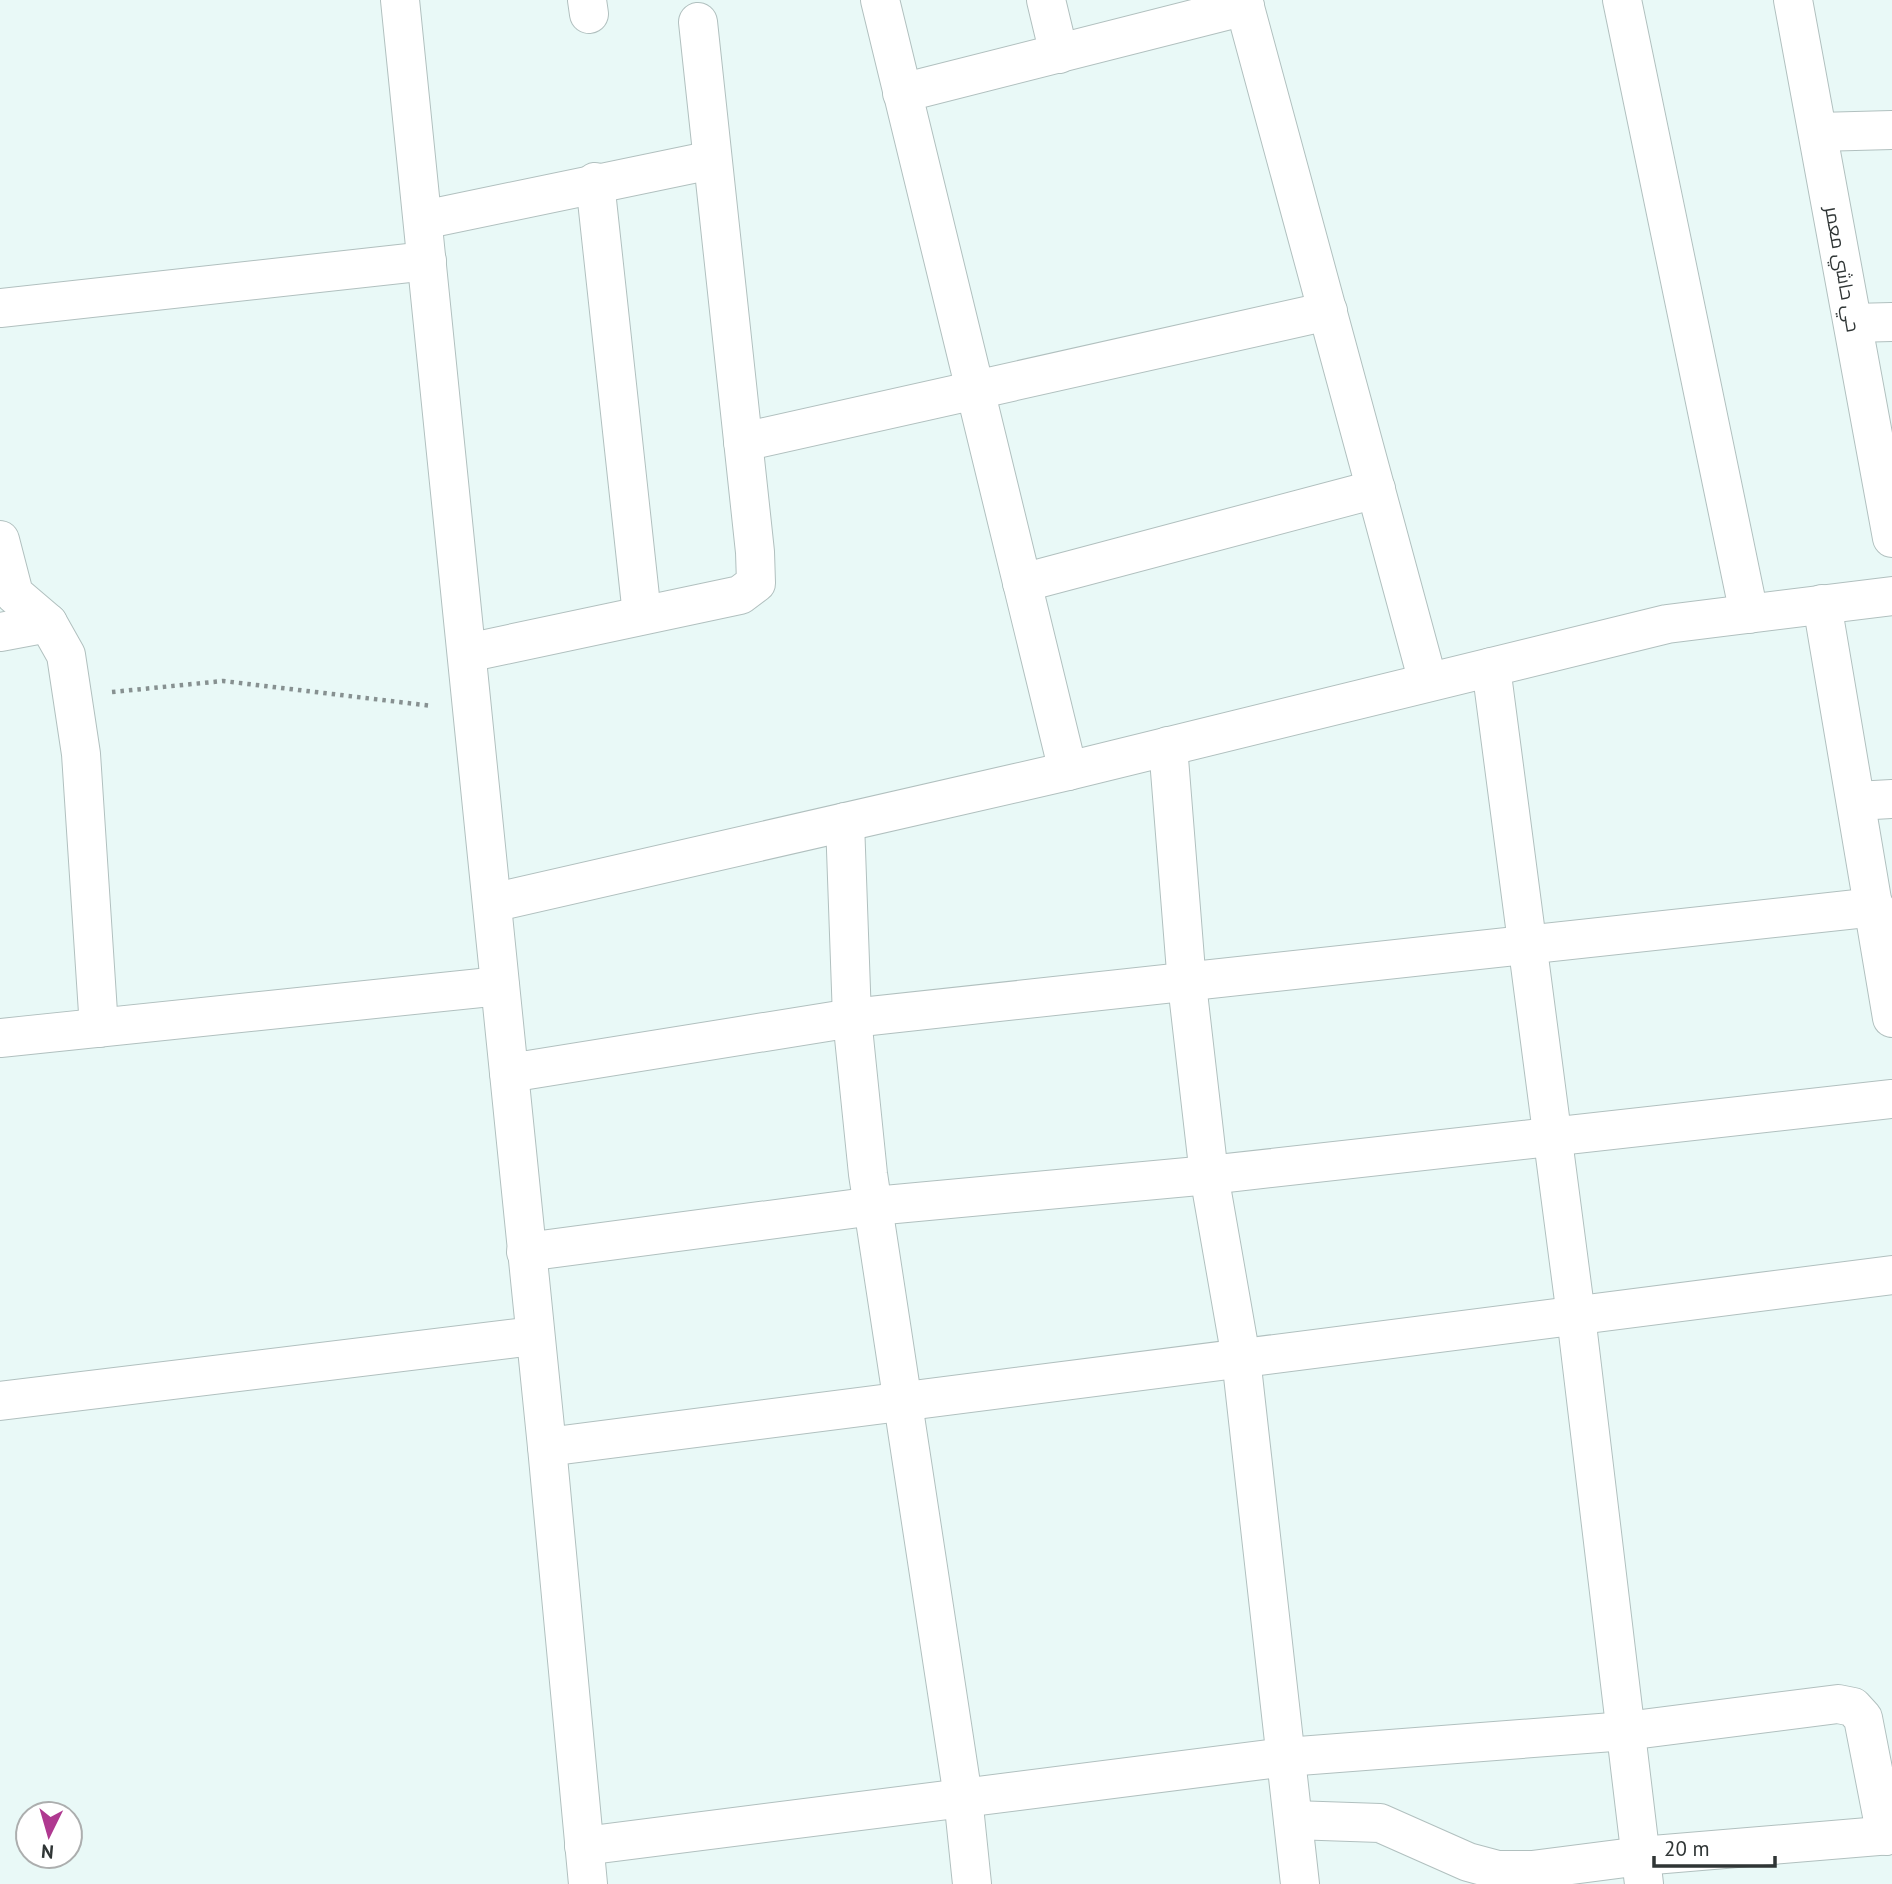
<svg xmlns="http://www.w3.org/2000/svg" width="1892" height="1884" font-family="'PT Sans',Cairo,sans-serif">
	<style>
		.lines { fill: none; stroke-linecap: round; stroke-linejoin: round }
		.minor-casing { stroke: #b1c0bf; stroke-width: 40 }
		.path { stroke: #879191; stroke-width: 4.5; stroke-dasharray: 3.5 5; stroke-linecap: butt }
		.minor { stroke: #fff; stroke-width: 38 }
		.labels { text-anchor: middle; stroke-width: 7; stroke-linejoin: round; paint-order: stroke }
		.street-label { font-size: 19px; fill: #2f3535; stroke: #fff }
	</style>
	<rect width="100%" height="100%" fill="#e9f9f7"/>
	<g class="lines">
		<g class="minor-casing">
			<g id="minor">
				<polyline points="400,0 547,1447 588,1884"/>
				<polyline points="587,0 589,14"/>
				<polyline points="880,0 1068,771"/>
				<polyline points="1046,0 1059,54"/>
				<polyline points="1243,0 1428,682"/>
				<polyline points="1622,0 1749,614"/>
				<polyline points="1793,0 1892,538"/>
				<polyline points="902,93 1245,6"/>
				<polyline points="1818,132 1892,130"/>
				<polyline points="595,182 642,615"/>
				<polyline points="423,220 712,160"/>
				<polyline points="0,308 427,261"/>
				<polyline points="1853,323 1892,322"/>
				<polyline points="743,442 1328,311"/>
				<polyline points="0,540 14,594 48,623 66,655 81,754 99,1028"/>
				<polyline points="1022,583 1376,489"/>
				<polyline points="1822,604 1892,1018"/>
				<polyline points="0,632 48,623"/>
				<polyline points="467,653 740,595 756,583 755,552 698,22"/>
				<polyline points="1491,667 1576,1316 1644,1884"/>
				<polyline points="1168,746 1187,984 1209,1175 1241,1358 1300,1884"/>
				<polyline points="1856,801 1892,799"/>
				<polyline points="845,822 852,1018 868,1174 963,1797 972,1884"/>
				<polyline points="492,903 1068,771 1667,624 1892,596"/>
				<polyline points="0,1038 500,986"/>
				<polyline points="509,1073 852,1018 1875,907"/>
				<polyline points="526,1252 874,1206 1209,1175 1892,1099"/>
				<polyline points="0,1401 534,1336"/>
				<polyline points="547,1447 1892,1275"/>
				<polyline points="1293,1820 1380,1823 1468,1862 1498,1870 1532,1870 1641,1856 1892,1835"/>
				<polyline points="584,1846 1286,1757 1626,1731 1838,1704 1853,1707 1863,1718 1886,1836"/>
			</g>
		</g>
		<polyline class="path" points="112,692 223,681 433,706"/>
		<use href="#minor" class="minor"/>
	</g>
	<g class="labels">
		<g class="street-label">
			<text transform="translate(1843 269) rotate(80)" y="7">حي حاشي معمر</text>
		</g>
	</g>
	<g transform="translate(49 1835) rotate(185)"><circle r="33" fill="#ffffff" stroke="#acaeae" stroke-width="2"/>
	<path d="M0-5L12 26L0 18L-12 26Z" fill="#af3990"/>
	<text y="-10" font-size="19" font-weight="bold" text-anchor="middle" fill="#2f3535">N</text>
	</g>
	<path d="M1654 1856v10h121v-10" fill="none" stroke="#2f3535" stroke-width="3.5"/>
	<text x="1664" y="1856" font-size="21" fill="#2f3535" stroke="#ffffff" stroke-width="5" paint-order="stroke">20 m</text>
</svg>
